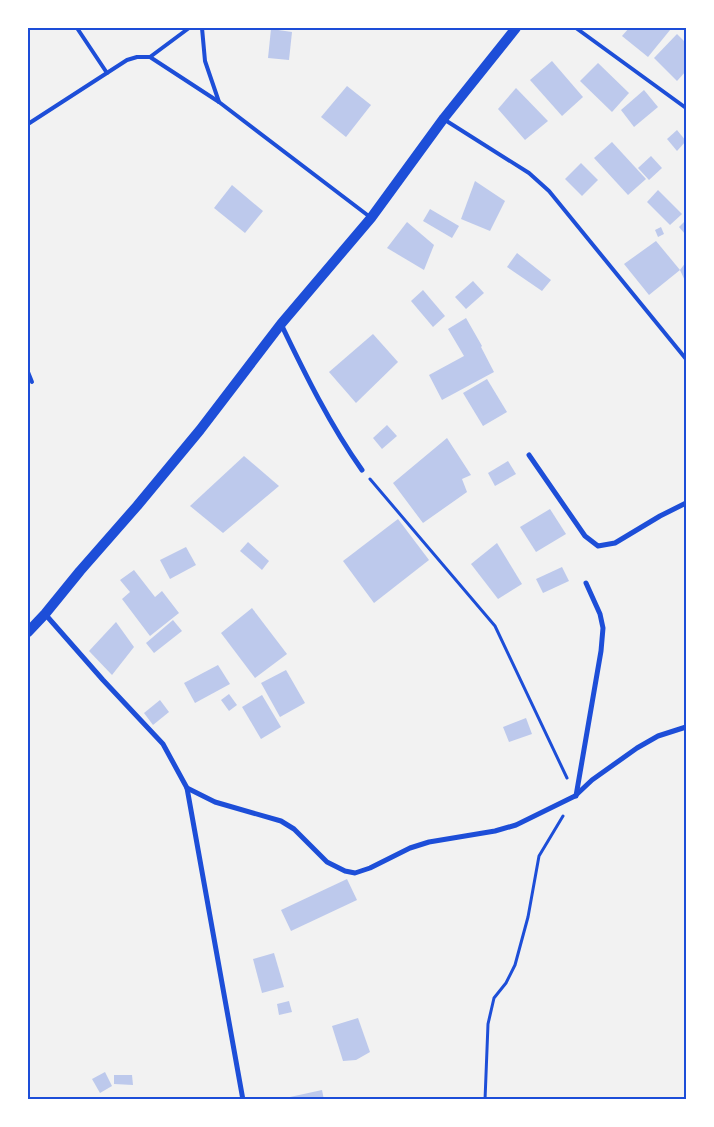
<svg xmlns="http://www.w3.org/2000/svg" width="714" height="1127" font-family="Raleway,sans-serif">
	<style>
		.building { fill: #bdc9ec }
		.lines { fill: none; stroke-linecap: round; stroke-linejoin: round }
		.path { stroke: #1d4ed8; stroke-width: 3 }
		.service { stroke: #1d4ed8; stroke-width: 4 }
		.minor { stroke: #1d4ed8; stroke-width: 5 }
		.secondary { stroke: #1d4ed8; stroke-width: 10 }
		.neatline { fill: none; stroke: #1d4ed8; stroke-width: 2 }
	</style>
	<rect width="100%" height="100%" fill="#f2f2f2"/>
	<g class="building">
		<polygon points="629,28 667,28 670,30 648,57 622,36"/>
		<polygon points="271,29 292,32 289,60 268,58"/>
		<polygon points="677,34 686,43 686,71 677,81 654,58"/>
		<polygon points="552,61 583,97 562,116 530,80"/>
		<polygon points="598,63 629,93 612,112 580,81"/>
		<polygon points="347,86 371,105 346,137 321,117"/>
		<polygon points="516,88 548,121 525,140 498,109"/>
		<polygon points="644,90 658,107 634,127 621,110"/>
		<polygon points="677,130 686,141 677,151 667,139"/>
		<polygon points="612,142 646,179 628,195 594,158"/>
		<polygon points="651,156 662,168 649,180 638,168"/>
		<polygon points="581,163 598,180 582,196 565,179"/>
		<polygon points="475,181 505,201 490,231 461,219"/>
		<polygon points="232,185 263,211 245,233 214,208"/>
		<polygon points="658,190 682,214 670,225 647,202"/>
		<polygon points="430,209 459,226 452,238 423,221"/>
		<polygon points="686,220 686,233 685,234 679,227"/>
		<polygon points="407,222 434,245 424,270 387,248"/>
		<polygon points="661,227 664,234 658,237 655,230"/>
		<polygon points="656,241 680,270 649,295 624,264"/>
		<polygon points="517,253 551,280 542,291 507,267"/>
		<polygon points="686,262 686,283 680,270"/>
		<polygon points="473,281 484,293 466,309 455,297"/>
		<polygon points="423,290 445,316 433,327 411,301"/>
		<polygon points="466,318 482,346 481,347 494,372 442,400 429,375 464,356 448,329"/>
		<polygon points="373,334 398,362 356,403 329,372"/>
		<polygon points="487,379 507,412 483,426 463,393"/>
		<polygon points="387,425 397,436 382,449 373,438"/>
		<polygon points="447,438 471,475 462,479 467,492 423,523 393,483"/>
		<polygon points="244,456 279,486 223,533 190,506"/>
		<polygon points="508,461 516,474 495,486 488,473"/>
		<polygon points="550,509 566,534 536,552 520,527"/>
		<polygon points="398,519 429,560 374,603 343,561"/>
		<polygon points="248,542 269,561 262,570 240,551"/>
		<polygon points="497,543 522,584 498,599 471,564"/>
		<polygon points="186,547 196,565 170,579 160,560"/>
		<polygon points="562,567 569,581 543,593 536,579"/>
		<polygon points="134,570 155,597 162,591 179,613 150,636 122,599 130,592 120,580"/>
		<polygon points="252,608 287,654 255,678 221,633"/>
		<polygon points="173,620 182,631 154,653 146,643"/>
		<polygon points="116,622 134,647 112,675 89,651"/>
		<polygon points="218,665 230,684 195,703 184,683"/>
		<polygon points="286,670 305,703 280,717 261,683"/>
		<polygon points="229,694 237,705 229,711 221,700"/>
		<polygon points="262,695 281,727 261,739 242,707"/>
		<polygon points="160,700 169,712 153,725 144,713"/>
		<polygon points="526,718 532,734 509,742 503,727"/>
		<polygon points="347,879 357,900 291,931 281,910"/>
		<polygon points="274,953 284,987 262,993 253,959"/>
		<polygon points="289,1001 292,1012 279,1015 277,1004"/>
		<polygon points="358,1018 370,1052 356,1060 343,1061 332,1026"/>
		<polygon points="105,1072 112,1086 100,1093 92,1079"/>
		<polygon points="114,1075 132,1075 133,1085 114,1084"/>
		<polygon points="322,1090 324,1100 290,1100 290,1097"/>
	</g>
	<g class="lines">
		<g class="path">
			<polyline points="370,479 495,626 567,778"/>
			<polyline points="485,1100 488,1024 494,998 506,983 515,965 528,917 539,856 563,816"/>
		</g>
		<g class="service">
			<polyline points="77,28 107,73"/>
			<polyline points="202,28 205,61 219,102"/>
			<polyline points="576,28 686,108"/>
			<polyline points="150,57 189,28"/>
			<polyline points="445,120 529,173 549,191 686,359"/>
			<polyline points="28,124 127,60 137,57 150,57 219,102 370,217"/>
			<polyline points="28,372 32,382"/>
		</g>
		<g class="minor">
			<path d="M281 324C305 374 330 425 362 470"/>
			<polyline points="529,455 585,536 598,546 615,543 660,516 686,503"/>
			<polyline points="45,614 103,680 163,744 187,788 243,1100"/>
			<polyline points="187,788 215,802 281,821 294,829 327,862 345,871 355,873 370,868 410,848 429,842 495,831 516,825 575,796 592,780 637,748 658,736 686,727"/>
			<polyline points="576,796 601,651 603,628 600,614 586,583"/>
		</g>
		<polyline class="secondary" points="28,632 45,614 80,571 137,506 200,430 281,324 371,218 444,118 516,28"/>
	</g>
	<rect width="714" height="1127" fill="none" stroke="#ffffff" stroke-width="58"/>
	<rect x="29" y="29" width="656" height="1069" class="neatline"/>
</svg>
